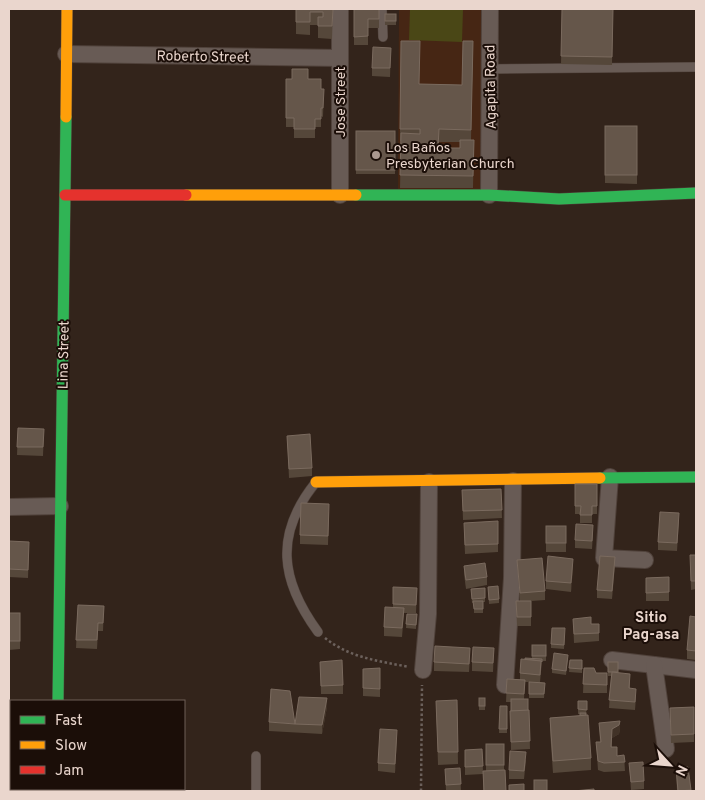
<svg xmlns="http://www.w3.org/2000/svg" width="705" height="800" font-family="Overpass,sans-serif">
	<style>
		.built { fill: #462614 }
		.green { fill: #4a4716 }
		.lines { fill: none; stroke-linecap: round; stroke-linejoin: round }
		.lane-casing { stroke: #50423b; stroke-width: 10 }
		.street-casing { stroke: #50423b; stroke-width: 18 }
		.fast-casing { stroke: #50423b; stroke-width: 12 }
		.slow-casing { stroke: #50423b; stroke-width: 12 }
		.jam-casing { stroke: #50423b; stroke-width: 12 }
		.path { stroke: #6c615c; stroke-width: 2.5; stroke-dasharray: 2.5 2.5; stroke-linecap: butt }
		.lane { stroke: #685b55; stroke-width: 9 }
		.street { stroke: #685b55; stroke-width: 16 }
		.fast { stroke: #30b455; stroke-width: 11 }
		.slow { stroke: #ff9f0a; stroke-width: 11 }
		.jam { stroke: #e5322d; stroke-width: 11 }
		.wall { fill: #55473a; fill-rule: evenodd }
		.shaded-wall { fill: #413227 }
		.building { fill: #65564a; stroke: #7a6a5e }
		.poi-dot { fill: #aa988f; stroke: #1b0e08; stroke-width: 2 }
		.labels { text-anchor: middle; stroke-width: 4; stroke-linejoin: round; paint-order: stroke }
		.street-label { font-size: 14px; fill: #ead6cd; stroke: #1b0e08 }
		.poi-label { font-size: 14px; fill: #ead6cd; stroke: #1b0e08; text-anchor: start }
		.neighbourhood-label { font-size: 15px; font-weight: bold; fill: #ead6cd; stroke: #1b0e08 }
	</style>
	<rect width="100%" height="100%" fill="#33241b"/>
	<polygon class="built" points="399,9 481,9 482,192 398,190"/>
	<polygon class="green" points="410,9 463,9 462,42 409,40"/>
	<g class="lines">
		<g class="lane-casing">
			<g id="lane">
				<polyline points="382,9 383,37"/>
				<polyline points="490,69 696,67"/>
				<path d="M316 482C274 534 280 580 318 632"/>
				<polyline points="256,756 256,791"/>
				<polyline points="166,789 166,791"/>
			</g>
		</g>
		<g class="street-casing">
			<g id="street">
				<polyline points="66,54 340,58"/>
				<polyline points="340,195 340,9"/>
				<polyline points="489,195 490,9"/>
				<polyline points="610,477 604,558 645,560"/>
				<polyline points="9,507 60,506"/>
				<polyline points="612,660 696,670"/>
				<polyline points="654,665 666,749"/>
				<polyline points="423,670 428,614 429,482"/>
				<polyline points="505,685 512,578 513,481"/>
				<polyline points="57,791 57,789"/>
			</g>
		</g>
		<g class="fast-casing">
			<g id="fast">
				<polyline points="356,195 489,195 559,199 696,193"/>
				<polyline points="600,478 696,477"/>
				<polyline points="58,701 66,117"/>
			</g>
		</g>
		<g class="slow-casing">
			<g id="slow">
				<polyline points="66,117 67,9"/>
				<polyline points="186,195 356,195"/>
				<polyline points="316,482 600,478"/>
			</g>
		</g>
		<g class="jam-casing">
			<polyline id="jam" points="65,195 186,195"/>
		</g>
		<g class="path">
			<path d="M325 638C350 658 379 661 409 667"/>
			<polyline points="421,791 422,685"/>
		</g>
		<use href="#lane" class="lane"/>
		<use href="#street" class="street"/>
		<use href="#fast" class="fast"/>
		<use href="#slow" class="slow"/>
		<use href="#jam" class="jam"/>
	</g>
	<g class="wall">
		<polygon points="296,9 333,9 332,39 318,38 318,25 310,25 310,35 296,34"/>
		<polygon points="354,9 379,9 379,28 368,28 368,45 354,45"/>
		<polygon points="562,9 613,9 612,65 561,64"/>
		<rect x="385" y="14" width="11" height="11"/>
		<path d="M473 41 471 140H474L473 188H400L401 141H400V129L419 84 462 85ZM439 142H460V148H439Z"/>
		<polygon points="391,48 390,77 372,76 372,68"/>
		<polygon points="286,79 308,79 321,89 324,89 323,117 321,116 321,127 315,127 315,138 294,138 294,127 286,127"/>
		<polygon points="605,126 637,126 637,184 605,183"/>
		<rect x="356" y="131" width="39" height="43"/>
		<polygon points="18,428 44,429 43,456 17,455"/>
		<polygon points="287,436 312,468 312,476 289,478"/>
		<polygon points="575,484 597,484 597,514 592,514 592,523 580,523 580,514 575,514"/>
		<polygon points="501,489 502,518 463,520 462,490"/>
		<polygon points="329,512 328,545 300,544 300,535"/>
		<polygon points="498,521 498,552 465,554 464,531"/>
		<polygon points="679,521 677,551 658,550 658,542"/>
		<rect x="546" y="526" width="20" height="26"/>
		<polygon points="593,534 592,549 575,548 575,540"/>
		<polygon points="9,541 29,550 28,578 9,577"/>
		<polygon points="696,555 696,589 691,590 690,563"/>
		<polygon points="517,560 545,591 545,600 531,601 531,626 517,626 516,601 520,601"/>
		<polygon points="615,565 612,599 597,598 597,590"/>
		<polygon points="464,566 487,577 487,585 466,589 464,574"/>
		<polygon points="573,567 571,592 546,589 546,581"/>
		<polygon points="669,577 669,601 646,601 646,578"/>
		<polygon points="393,587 417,588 416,613 404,613 402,637 384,636 384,627 393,607"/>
		<polygon points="488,587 499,599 499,603 489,604"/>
		<polygon points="485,588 485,602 483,602 483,613 474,613 474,603 472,603 471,589"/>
		<polygon points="78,605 104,606 103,631 98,631 97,649 76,648"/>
		<polygon points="9,613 20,613 20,649 9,650"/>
		<polygon points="407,614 417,614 416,629 406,628"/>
		<polygon points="696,617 696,660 687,659 687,650"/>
		<polygon points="573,619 591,624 599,624 599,641 574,643"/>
		<polygon points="565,633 564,649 551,648 551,644"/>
		<polygon points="546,645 546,661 542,661 540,682 545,683 544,698 529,698 529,682 525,682 524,699 528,711 529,710 530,749 511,750 510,711 511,711 511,702 506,702 507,679 520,680 520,673 525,659 532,658 532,656"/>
		<polygon points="494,648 493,672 472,671 472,662"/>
		<polygon points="470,656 469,672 434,671 434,662"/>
		<polygon points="568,659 566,675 552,673 552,669"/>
		<polygon points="570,660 582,660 582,673 569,672"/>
		<polygon points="320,662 343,685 343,694 321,694"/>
		<polygon points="608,662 618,662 618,673 630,682 630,688 636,697 635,710 609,708 611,676 608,676"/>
		<polygon points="380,668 380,697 363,696 363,669"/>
		<polygon points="584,668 596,673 607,673 607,693 583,693"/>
		<rect x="479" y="698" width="6" height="12"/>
		<polygon points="457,700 458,764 438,765 436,701"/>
		<polygon points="578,701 587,701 586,714 591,758 591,770 553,773 550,731 550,718 580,716 580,714 578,714"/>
		<polygon points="500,706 507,706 507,733 499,733"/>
		<polygon points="327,707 322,734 269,731 269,722 295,724"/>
		<polygon points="694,707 694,742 671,743 670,708"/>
		<polygon points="599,723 620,729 619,734 612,738 612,747 617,756 624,755 625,771 604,772 598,770 596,742 600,742"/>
		<polygon points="397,738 395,773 378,771 378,763"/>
		<polygon points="486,744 504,744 504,770 506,791 483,791 483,774 465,775 465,750 482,749 483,771 486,771"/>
		<polygon points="526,760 524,779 509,779 509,770"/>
		<polygon points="629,763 644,781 644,789 631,790"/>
		<polygon points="688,767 691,791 677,791 676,768"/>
		<polygon points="460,768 461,791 446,791 445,769"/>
	</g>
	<g class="shaded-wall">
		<polygon points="573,559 573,567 571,592 571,583"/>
		<polygon points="327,698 327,707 322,734 322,725"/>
		<polygon points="620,721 620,729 619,734 612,738 611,756 612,729"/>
		<polygon points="397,730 397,738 395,773 395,764"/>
	</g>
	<g class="building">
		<polygon points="296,9 333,9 332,26 318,26 318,17 323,17 323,12 310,12 310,22 296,22"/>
		<polygon points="354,9 379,9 379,19 368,19 368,36 354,37"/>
		<polygon points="562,9 613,9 612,57 561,56"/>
		<rect x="385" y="14" width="11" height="7"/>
		<polygon points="401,41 420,41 419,84 462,85 463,41 473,41 471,130 439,129 438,148 460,148 460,140 474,140 473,176 400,175 401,133 420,134 420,129 400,129"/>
		<polygon points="373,47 391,48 390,68 372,68"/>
		<polygon points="292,69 308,69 308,79 321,79 321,89 324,89 323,108 321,108 321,119 315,119 315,129 294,129 294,118 286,118 286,79 292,79"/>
		<rect x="605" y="126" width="32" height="49"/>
		<rect x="356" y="131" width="39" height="39"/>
		<polygon points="18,428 44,429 43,447 17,447"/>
		<polygon points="310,434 312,468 289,469 287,436"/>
		<polygon points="575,484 597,484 597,506 592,506 592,515 580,515 581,506 575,506"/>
		<polygon points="501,489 502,510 463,511 462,490"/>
		<polygon points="301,503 329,504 328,536 300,535"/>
		<polygon points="660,512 679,513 677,543 658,542"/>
		<polygon points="498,521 498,544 465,545 464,523"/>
		<polygon points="576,524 593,525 592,541 575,540"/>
		<rect x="546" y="526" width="20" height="17"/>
		<polygon points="9,541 29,542 28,570 9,569"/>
		<polygon points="690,555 696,555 696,581 691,581"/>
		<polygon points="548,556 573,559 571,583 546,581"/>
		<polygon points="600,556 615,557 612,591 597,590"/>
		<polygon points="542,558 545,591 520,593 517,560"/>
		<polygon points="485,563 487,577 466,580 464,566"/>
		<polygon points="669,577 669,592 646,593 646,578"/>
		<polygon points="498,586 499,599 489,600 488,587"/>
		<polygon points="393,587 417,588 416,605 393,604"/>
		<polygon points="485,588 485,598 472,599 471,589"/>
		<polygon points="473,601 483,601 483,609 474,609"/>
		<polygon points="516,601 531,601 531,617 517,617"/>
		<polygon points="78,605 104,606 103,623 98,623 97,640 76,640"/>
		<polygon points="385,607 404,608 402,628 384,627"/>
		<rect x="9" y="613" width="11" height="28"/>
		<polygon points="407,614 417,614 416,625 406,624"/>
		<polygon points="690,616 696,617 696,651 687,650"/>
		<polygon points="591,617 591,624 599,624 599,633 574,634 573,619"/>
		<polygon points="552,628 565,628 564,645 551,644"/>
		<rect x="532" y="645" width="14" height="11"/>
		<polygon points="435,646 470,648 469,664 434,662"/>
		<polygon points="473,647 494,648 493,663 472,662"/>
		<polygon points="554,653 568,655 566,671 552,669"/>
		<polygon points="525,658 542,659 542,662 541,661 525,659"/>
		<polygon points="521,659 541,661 540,675 520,673"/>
		<polygon points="342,660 343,685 321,686 320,662"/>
		<polygon points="570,660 582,660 582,669 569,668"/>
		<rect x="608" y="662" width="10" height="10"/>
		<polygon points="380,668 380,689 363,688 363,669"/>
		<polygon points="584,668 594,668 596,673 607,673 607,685 583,684"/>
		<polygon points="612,672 630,674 629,688 636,689 635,702 609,700"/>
		<polygon points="507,679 525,680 524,694 506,693"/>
		<polygon points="529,682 545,683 544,694 529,694"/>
		<polygon points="271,689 290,691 295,724 299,697 327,698 322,725 295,724 269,722"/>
		<rect x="479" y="698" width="6" height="8"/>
		<rect x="511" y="699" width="17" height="12"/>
		<polygon points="457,700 458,752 438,752 436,701"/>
		<polygon points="578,701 587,701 587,710 578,709"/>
		<polygon points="500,706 507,706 507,729 499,729"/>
		<polygon points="694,707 694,734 671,735 670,708"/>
		<polygon points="529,710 530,741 511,742 510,711"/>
		<rect x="580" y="713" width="6" height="3"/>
		<polygon points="588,715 591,758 553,761 550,718"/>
		<polygon points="620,721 619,725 612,729 611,747 617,747 617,756 624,755 625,762 604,763 598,761 596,742 601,742 599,723"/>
		<polygon points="380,729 397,730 395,764 378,763"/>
		<rect x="486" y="744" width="18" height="21"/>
		<polygon points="482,749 483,766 465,767 465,750"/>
		<polygon points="510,751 526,752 524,771 509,770"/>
		<polygon points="643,762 644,781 631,782 629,763"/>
		<polygon points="688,767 691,790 678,791 676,768"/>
		<polygon points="460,768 461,784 446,785 445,769"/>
		<polygon points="505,770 506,791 484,791 483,771"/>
		<rect x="534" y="780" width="13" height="11"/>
		<polygon points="524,784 524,791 509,791 509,785"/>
		<polygon points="594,789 594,791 574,791"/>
	</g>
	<circle class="poi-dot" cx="376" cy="155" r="5"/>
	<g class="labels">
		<g class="street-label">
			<text transform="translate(203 56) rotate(1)" y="5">Roberto Street</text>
			<text transform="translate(490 87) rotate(-91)" y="5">Agapita Road</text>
			<text transform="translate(340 102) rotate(-90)" y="5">Jose Street</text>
			<text transform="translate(63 355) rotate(-89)" y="5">Lina Street</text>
		</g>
		<g class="poi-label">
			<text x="386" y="152">Los Baños<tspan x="386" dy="16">Presbyterian Church</tspan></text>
		</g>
		<g class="neighbourhood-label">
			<text x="651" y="622">Sitio<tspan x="651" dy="17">Pag-asa</tspan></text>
		</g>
	</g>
	<rect width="705" height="800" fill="none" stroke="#ead6cd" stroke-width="20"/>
	<rect x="10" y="700" width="175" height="90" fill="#1b0e08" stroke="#6e5e57"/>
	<rect x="20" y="716" width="25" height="8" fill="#30b455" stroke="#6e5e57"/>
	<text x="55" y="725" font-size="15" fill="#ead6cd">Fast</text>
	<rect x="20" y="741" width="25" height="8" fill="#ff9f0a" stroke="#6e5e57"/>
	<text x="55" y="750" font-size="15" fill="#ead6cd">Slow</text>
	<rect x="20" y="766" width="25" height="8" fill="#e5322d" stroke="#6e5e57"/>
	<text x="55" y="775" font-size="15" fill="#ead6cd">Jam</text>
	<g transform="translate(670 765) rotate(116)" stroke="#1b0e08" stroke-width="4" paint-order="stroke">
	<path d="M0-4L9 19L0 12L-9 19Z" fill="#ead6cd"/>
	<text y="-8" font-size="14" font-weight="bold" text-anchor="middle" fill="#ead6cd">N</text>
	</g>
</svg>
